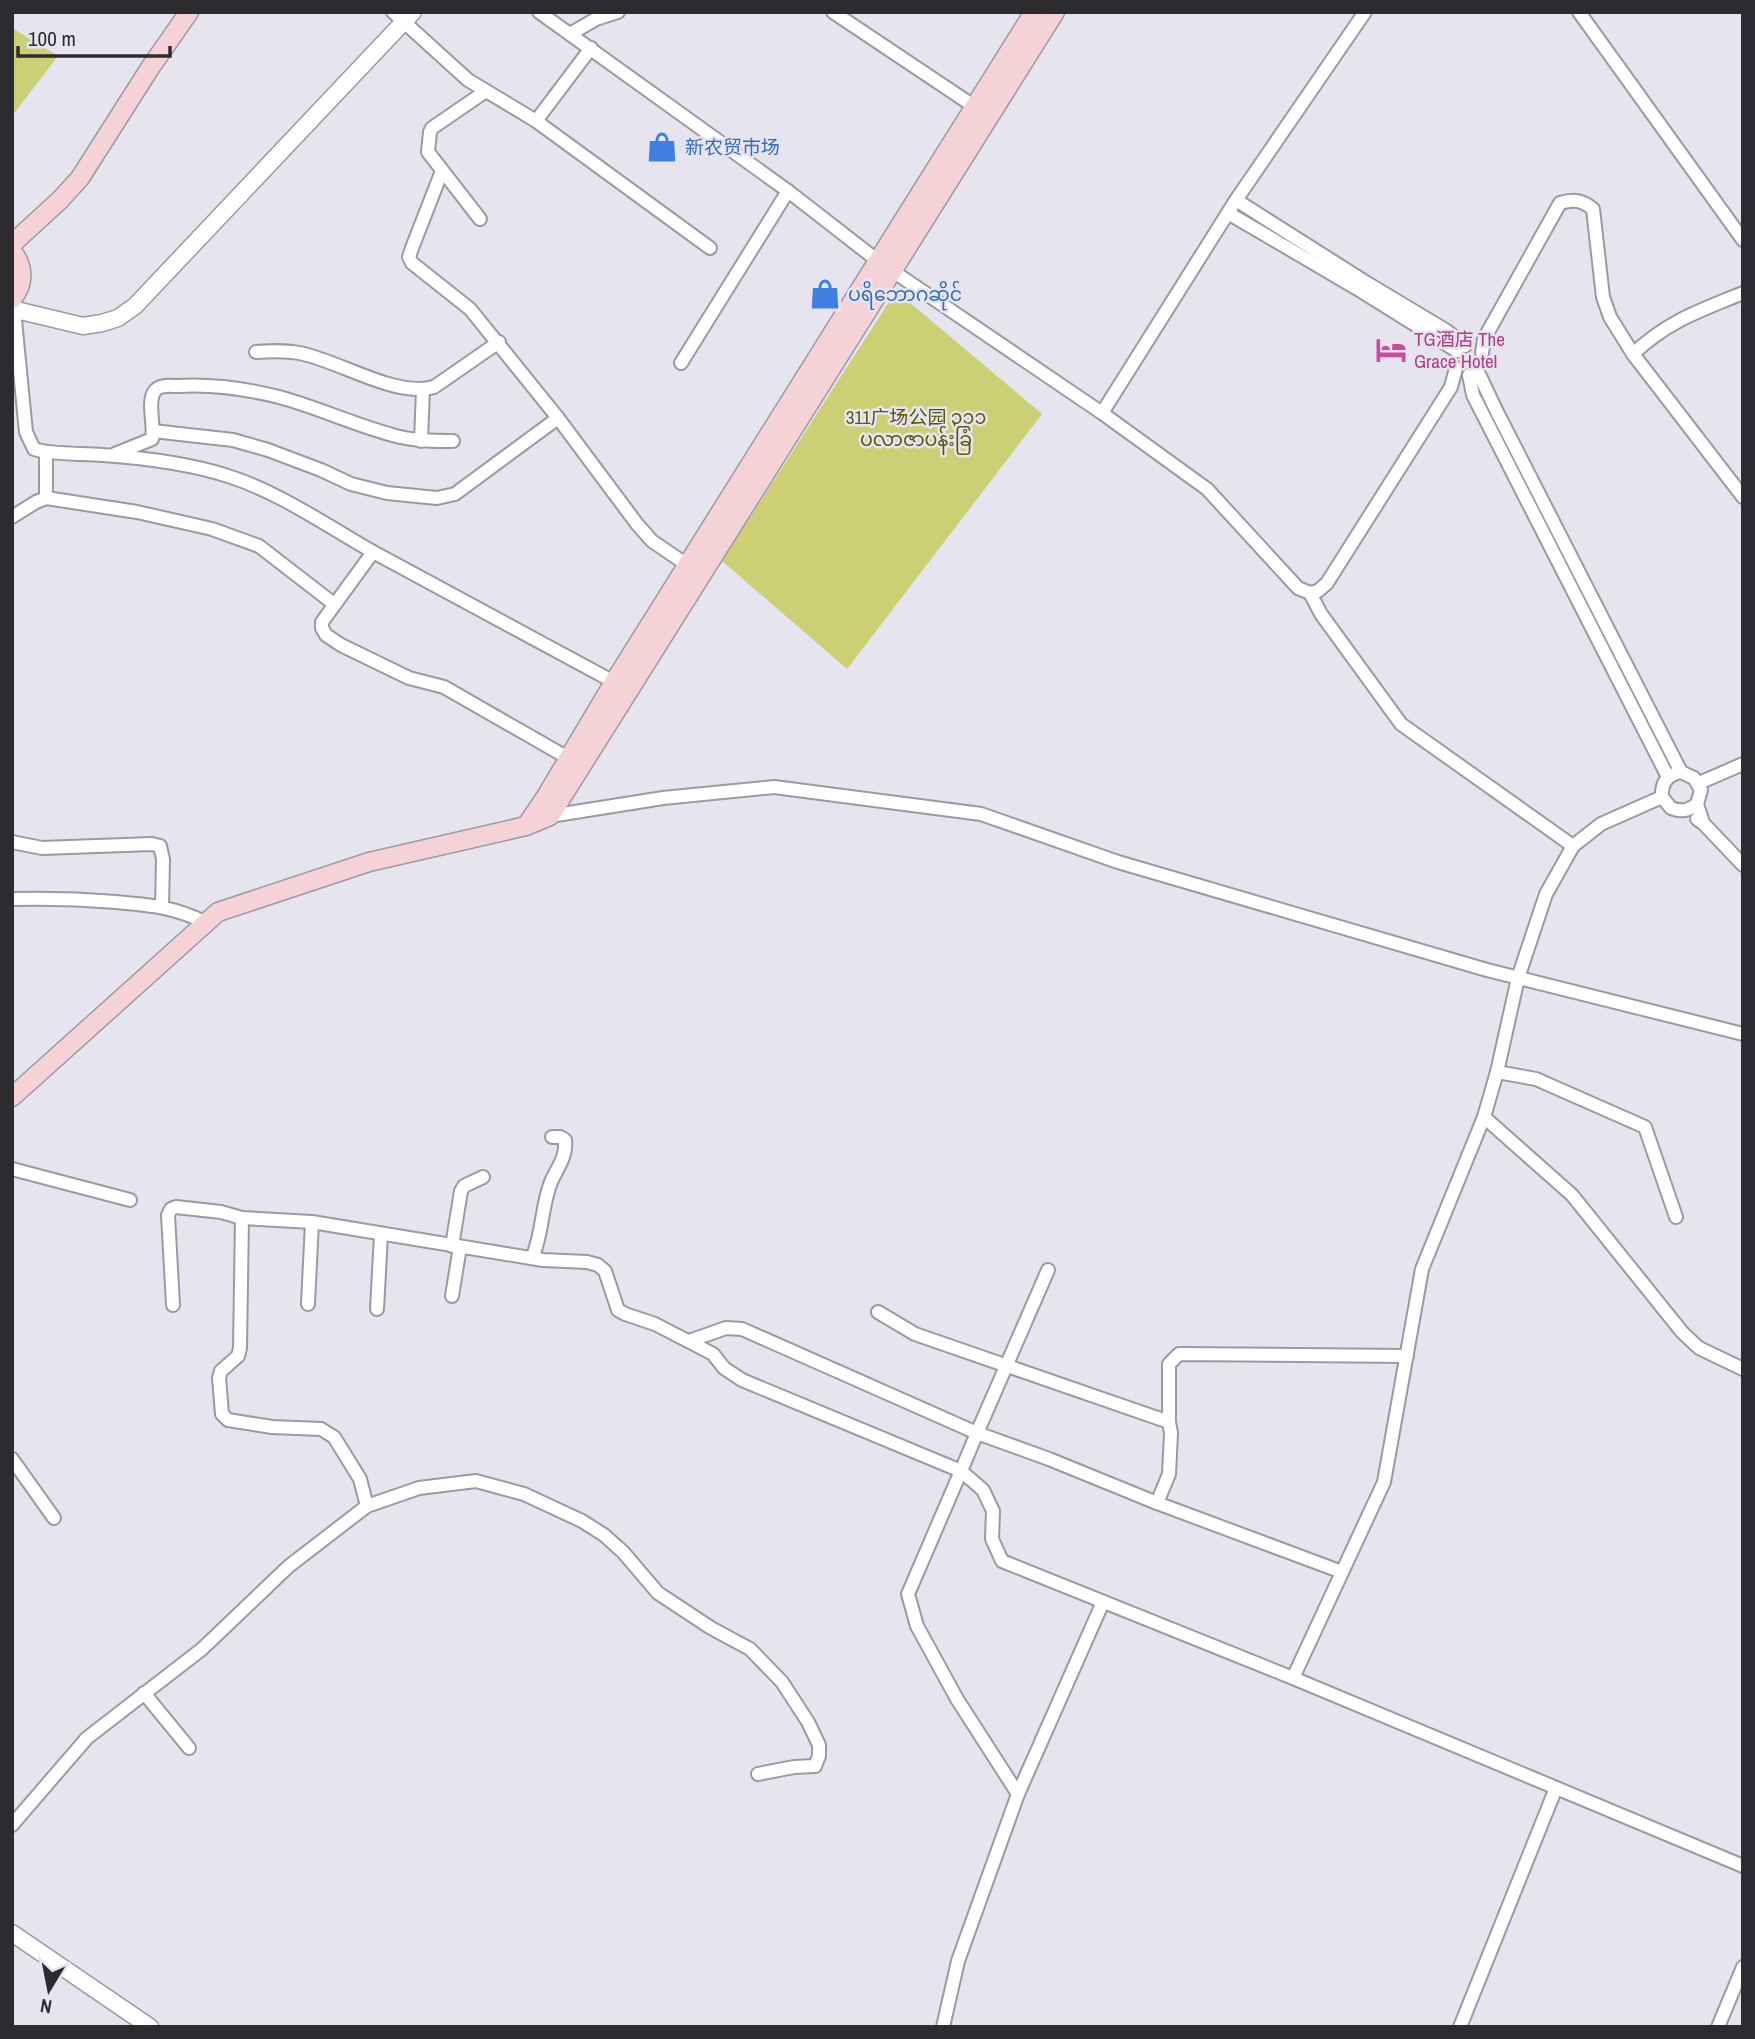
<svg xmlns="http://www.w3.org/2000/svg" width="1755" height="2039" font-family="'Archivo Narrow','Noto Sans SC','Noto Sans Myanmar',sans-serif">
	<style>
		.green { fill: #cccf74 }
		.lines { fill: none; stroke-linecap: round; stroke-linejoin: round }
		.minor-casing { stroke: #9b99a4; stroke-width: 16 }
		.tertiary-casing { stroke: #9b99a4; stroke-width: 19 }
		.secondary-casing { stroke: #9b99a4; stroke-width: 21 }
		.minor { stroke: #fff; stroke-width: 12 }
		.tertiary { stroke: #fff; stroke-width: 16 }
		.secondary { stroke: #f5d2d6; stroke-width: 18 }
		.labels { text-anchor: middle; stroke-width: 5; stroke-linejoin: round; paint-order: stroke }
		.shop-label { font-size: 19px; fill: #366cbe; stroke: #e6e4ef; text-anchor: start }
		.hotel-label { font-size: 19px; fill: #b23c85; stroke: #e6e4ef; text-anchor: start }
		.park-label { font-size: 19px; fill: #575808; stroke: #e6e4ef }
	</style>
	<rect width="100%" height="100%" fill="#e6e4ef"/>
	<g class="green">
		<polygon points="12,28 58,56 12,116"/>
		<polygon points="896,291 1042,414 847,669 722,561"/>
	</g>
	<g class="lines">
		<g class="minor-casing">
			<g id="minor">
				<polyline points="393,12 468,80 536,121 710,248"/>
				<polyline points="539,12 788,191 878,261 1102,413 1207,489 1298,588 1310,593 1318,591 1327,583 1451,387 1456,368"/>
				<polyline points="833,12 981,111"/>
				<polyline points="1579,12 1743,240"/>
				<polyline points="570,34 596,19 618,12"/>
				<polyline points="536,121 591,48"/>
				<polyline points="442,171 412,248 409,257 412,263 470,309 558,418 637,524 652,541 693,569"/>
				<polyline points="1236,200 1367,283 1447,331 1465,346"/>
				<polyline points="1228,213 1356,288 1457,351"/>
				<polyline points="480,219 428,152 430,132 432,128 486,91"/>
				<path d="M1743 293C1699 311 1668 321 1633 354L1743 497"/>
				<path d="M14 310 26 432 34 449C52 455 82 453 103 455 145 458 188 463 228 476 281 493 327 526 375 553 454 596 534 639 614 682"/>
				<path d="M256 352C270 351 284 350 299 353 338 360 395 398 434 387L499 342"/>
				<path d="M1482 353 1484 339 1560 203C1574 199 1582 200 1593 209L1603 297 1610 317 1633 354"/>
				<polyline points="681,363 788,191"/>
				<polyline points="1478,372 1496,410 1681,772"/>
				<polyline points="1469,375 1473,395 1668,777"/>
				<polyline points="1102,413 1236,200 1365,12"/>
				<polyline points="153,431 233,440 268,450 321,470 351,484 387,493 437,498 455,494 558,418"/>
				<polyline points="421,441 423,390"/>
				<path d="M115 454 152 439C155 426 147 403 154 392 159 384 170 386 178 386 211 384 247 389 279 397 320 408 359 427 400 437 418 441 435 441 453 441"/>
				<polyline points="46,498 137,512 212,529 259,546 334,604"/>
				<polyline points="12,517 36,502 46,498 46,453"/>
				<polyline points="373,552 322,622 322,628 326,635 341,645 409,678 444,687 568,758"/>
				<polyline points="1310,593 1321,614 1401,724 1573,846"/>
				<polyline points="1699,783 1743,764"/>
				<path d="M1697 804C1688 811 1681 812 1671 808L1662 797C1661 783 1667 775 1681 772L1694 778 1701 790 1697 804 1703 823"/>
				<polyline points="550,816 663,798 774,787 981,814 1118,862 1487,970 1743,1034"/>
				<polyline points="1697,819 1703,823 1743,865"/>
				<polyline points="12,842 42,848 152,844 160,846 163,859 162,907"/>
				<path d="M12 899C47 898 81 899 116 902 150 905 176 907 206 923"/>
				<polyline points="1497,1072 1536,1079 1645,1127 1676,1217"/>
				<polyline points="1484,1117 1572,1195 1682,1332 1699,1348 1743,1369"/>
				<polyline points="12,1169 130,1200"/>
				<polyline points="242,1218 240,1348 238,1356 221,1371 219,1378 222,1414 228,1420 272,1427 321,1429 334,1437 360,1479 367,1506"/>
				<polyline points="452,1246 461,1191 464,1186 483,1177"/>
				<path d="M532 1258C543 1234 541 1207 551 1182 557 1168 567 1157 565 1140L560 1137H552"/>
				<polyline points="452,1296 460,1247"/>
				<polyline points="308,1304 312,1222"/>
				<polyline points="173,1305 168,1215 171,1209 176,1207 221,1212 242,1218 312,1222 543,1260 587,1262 598,1265 605,1271 618,1310 625,1314 655,1324 713,1354 724,1368 742,1380 961,1471 977,1433 1049,1459 1157,1503 1342,1572"/>
				<polyline points="377,1309 381,1235"/>
				<polyline points="878,1312 915,1334 1169,1422 1171,1433 1169,1474 1157,1503"/>
				<polyline points="689,1341 726,1328 742,1329 977,1433 1048,1270"/>
				<polyline points="1169,1422 1169,1364 1179,1354 1407,1356"/>
				<polyline points="12,1459 54,1518"/>
				<polyline points="1293,1678 1384,1482 1422,1269 1484,1117 1497,1072 1518,978 1546,894 1573,846 1601,824 1662,797"/>
				<polyline points="144,1693 189,1748"/>
				<polyline points="1018,1794 957,1699 917,1626 908,1594 961,1471 983,1490 993,1511 992,1539 1002,1561 1293,1678 1743,1866"/>
				<polyline points="12,1825 87,1738 202,1649 289,1566 367,1506 419,1488 476,1481 524,1494 582,1521 604,1535 623,1552 658,1593 711,1628 750,1649 782,1682 808,1722 819,1745 819,1756 815,1766 794,1767 758,1774"/>
				<polyline points="943,2027 958,1961 1018,1794 1103,1602"/>
				<polyline points="1460,2027 1556,1788"/>
				<polyline points="1718,2027 1743,1967"/>
			</g>
		</g>
		<g class="tertiary-casing">
			<g id="tertiary">
				<polyline points="12,309 83,326 102,323 118,318 135,306 413,12"/>
				<polyline points="12,1933 150,2027"/>
			</g>
		</g>
		<g class="secondary-casing">
			<g id="secondary">
				<polyline points="12,244 60,200 80,178 150,68 189,12"/>
				<path d="M12 251C24 266 25 284 12 299"/>
				<polyline points="526,826 545,798 614,682 1034,12"/>
				<polyline points="12,1097 218,912 369,862 526,826 550,816 1055,12"/>
			</g>
		</g>
		<use href="#minor" class="minor"/>
		<use href="#tertiary" class="tertiary"/>
		<use href="#secondary" class="secondary"/>
	</g>
	<defs>
		<g id="shop-bare" transform="scale(2.415)"><path d="M-5-2.5h2.3a2.7 3.5 0 0 1 5.4 0H5L5.5 6h-11ZM-1.5-2.5h3a1.5 2.3 0 0 0-3 0Z" fill="#3f7fe0" stroke="#e6e4ef" stroke-width="2.5" paint-order="stroke"/></g>
		<g id="hotel-bare" transform="scale(2.415)"><path d="M-6-4.5h1.5V1H6V5H4.5V3h-9V5H-6ZM-4 0a1.8 1.8 0 1 1 3.6 0ZM.5 0V-2.5h3Q6-2.5 6 0Z" fill="#d1479c" stroke="#e6e4ef" stroke-width="2.5" paint-order="stroke"/></g>
	</defs>
	<g fill-rule="evenodd">
		<use href="#shop-bare" x="662" y="147"/>
		<use href="#shop-bare" x="825" y="294"/>
		<use href="#hotel-bare" x="1391" y="350"/>
	</g>
	<g class="labels">
		<g class="shop-label">
			<text x="685" y="154">新农贸市场</text>
			<text x="848" y="301">ပရိဘောဂဆိုင်</text>
		</g>
		<g class="hotel-label">
			<text x="1414" y="346">TG酒店 The<tspan x="1414" dy="22">Grace Hotel</tspan></text>
		</g>
		<g class="park-label">
			<text x="916" y="424">311广场公园 ၃၁၁<tspan x="916" dy="22">ပလာဇာပန်းခြံ</tspan></text>
		</g>
	</g>
	<rect width="1755" height="2039" fill="none" stroke="#2c2b2f" stroke-width="28"/>
	<g transform="translate(49 1990) rotate(190)" stroke="#e6e4ef" stroke-width="5" paint-order="stroke">
	<path d="M0-5L12 26L0 18L-12 26Z" fill="#2c2b2f"/>
	<text y="-10" font-size="19" font-weight="bold" text-anchor="middle" fill="#2c2b2f">N</text>
	</g>
	<path d="M18 46v10h152v-10" fill="none" stroke="#2c2b2f" stroke-width="3.5"/>
	<text x="28" y="46" font-size="21" fill="#2c2b2f" stroke="#e6e4ef" stroke-width="5" paint-order="stroke">100 m</text>
</svg>
